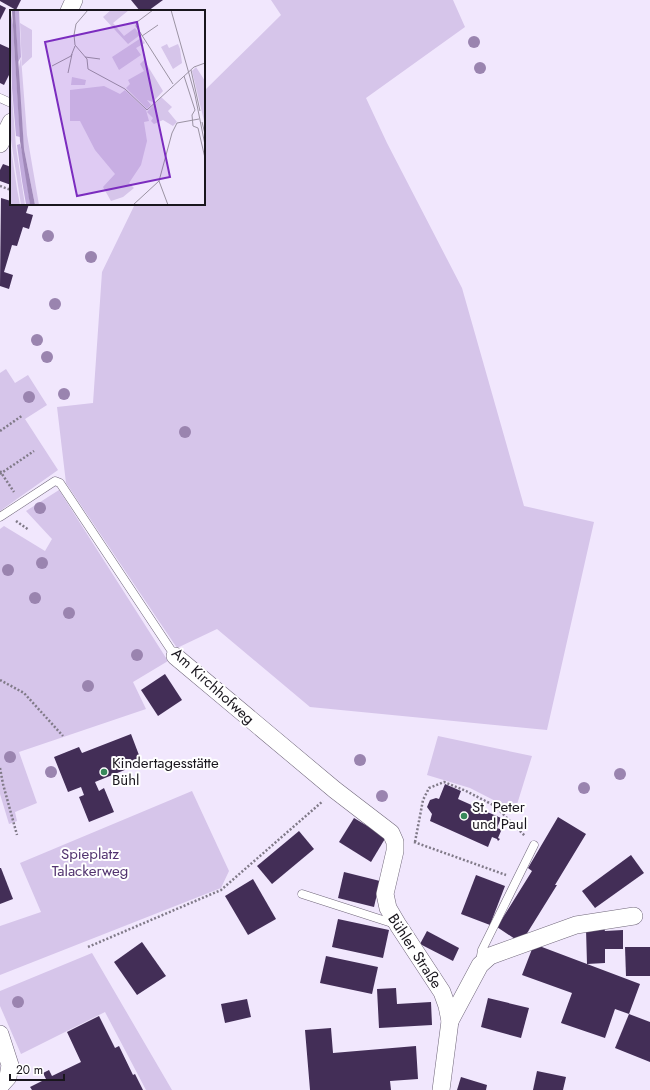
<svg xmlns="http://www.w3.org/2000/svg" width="650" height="1090" font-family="Jost,sans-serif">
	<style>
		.green { fill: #d6c5ea }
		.building { fill: #432e57 }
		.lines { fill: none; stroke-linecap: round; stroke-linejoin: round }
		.lane-casing { stroke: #70677a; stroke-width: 9 }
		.street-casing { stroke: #70677a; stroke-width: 18 }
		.path { stroke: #807a88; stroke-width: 2.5; stroke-dasharray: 2 2; stroke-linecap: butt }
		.lane { stroke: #fff; stroke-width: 8 }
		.street { stroke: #fff; stroke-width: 17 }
		.tree { fill: #9a84af }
		.poi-dot { fill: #37895b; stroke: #fff; stroke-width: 1.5 }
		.labels { text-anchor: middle; stroke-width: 4; stroke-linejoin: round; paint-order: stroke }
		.street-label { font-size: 15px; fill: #19161d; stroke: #fff }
		.poi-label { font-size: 15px; fill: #19161d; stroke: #fff; text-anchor: start }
		.park-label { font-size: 15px; fill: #52336f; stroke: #fff }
		.inset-road { fill: none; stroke: #9b93a3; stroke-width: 1 }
		.view { fill: #7b2cbf; fill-opacity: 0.15; stroke: #7b2cbf; stroke-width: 2 }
		.inset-edge { fill: none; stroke: #19161d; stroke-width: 2 }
	</style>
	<rect width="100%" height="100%" fill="#f1e7fd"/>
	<g class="green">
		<polygon points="271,0 453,0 465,27 366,98 387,143 462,288 524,506 594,522 547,730 310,707 217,629 177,648 66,483 57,407 93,403 102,272 135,204 204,204 204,91 281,15"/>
		<polygon points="6,369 15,383 28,375 47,405 25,419 58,470 0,511 0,373"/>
		<polygon points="59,490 168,661 133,682 146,709 19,752 37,803 15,812 17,821 9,824 0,794 0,529 4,526 45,551 52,539 26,511"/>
		<polygon points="438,736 532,756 515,811 470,788 427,775"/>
		<polygon points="192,791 229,871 221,888 0,975 0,926 41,912 20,863"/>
		<polygon points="92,953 172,1090 146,1090 105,1012 21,1054 0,1006 0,991"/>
	</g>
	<g class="building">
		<polygon points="0,0 21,0 16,10 0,1"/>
		<polygon points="131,0 163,0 148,11 140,11"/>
		<polygon points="0,5 6,8 0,20"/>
		<polygon points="0,44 11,49 11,71 4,85 0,83"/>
		<polygon points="3,164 11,167 11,185 0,181 0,170"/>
		<polygon points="1,198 11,201 11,204 29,204 26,213 33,215 29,229 23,227 17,246 12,245 4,272 13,275 9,289 0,286"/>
		<polygon points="165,674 182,700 158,716 141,690"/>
		<polygon points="131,734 142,763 95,782 99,791 104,788 114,812 89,822 79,797 84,795 81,787 68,792 54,757 79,747 82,753"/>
		<polygon points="445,784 461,791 458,799 501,818 497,828 500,829 503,828 504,830 501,831 498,838 500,839 498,841 497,839 492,837 488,847 430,821 432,814 427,807 430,800 436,798 439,799"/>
		<polygon points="558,817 586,834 555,885 557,885 521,943 497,927 532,871 528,868"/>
		<polygon points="354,818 386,837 371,862 339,842"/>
		<polygon points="299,831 314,849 272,884 257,866"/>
		<polygon points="631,855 644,873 595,908 582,891"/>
		<polygon points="0,868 1,868 13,899 0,904"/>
		<polygon points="344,872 380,881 374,907 338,898"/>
		<polygon points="476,875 505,886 490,925 461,914"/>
		<polygon points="253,879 276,919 248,935 225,896"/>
		<polygon points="338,919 389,930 383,958 332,947"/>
		<polygon points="604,928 605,931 623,930 623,949 605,949 605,963 587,964 640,984 629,1014 615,1009 605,1038 561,1023 572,993 522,975 534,944 587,964 586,929"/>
		<polygon points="427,931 459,948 453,961 420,944"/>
		<polygon points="142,942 166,976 137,995 114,962"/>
		<polygon points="625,947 650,947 650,976 626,976"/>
		<polygon points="326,956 378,967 372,994 320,983"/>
		<polygon points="396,988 397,1004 431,1002 432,1025 379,1028 377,989"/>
		<polygon points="488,998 529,1008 521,1038 481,1027"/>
		<polygon points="247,999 251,1017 225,1023 221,1004"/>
		<polygon points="629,1014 650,1022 650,1062 615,1048"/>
		<polygon points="99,1016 115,1048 119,1046 133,1075 135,1074 143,1090 32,1090 30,1087 46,1079 43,1073 49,1070 52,1076 81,1062 67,1032"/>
		<polygon points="331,1028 333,1053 416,1046 418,1079 390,1081 391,1090 310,1090 305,1030"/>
		<polygon points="537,1071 566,1077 563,1090 533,1090"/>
		<polygon points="461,1077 487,1085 486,1090 457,1090"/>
	</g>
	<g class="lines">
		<g class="lane-casing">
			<g id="lane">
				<polyline points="0,98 11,103"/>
				<polyline points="0,517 55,481 60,483 175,656"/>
				<polyline points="302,894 395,924"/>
				<polyline points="480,962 482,950 534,845"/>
			</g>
		</g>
		<g class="street-casing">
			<g id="street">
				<polyline points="69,11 74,0"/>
				<polyline points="0,144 11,122"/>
				<polyline points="175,656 335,790 391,833 395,842 395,851 385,894 388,908 398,925 442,992 447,1006 450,1021 441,1090"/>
				<polyline points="450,1021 480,965 490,956 576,925 634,916"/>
				<polyline points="0,1034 10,1065 8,1077 0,1086"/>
			</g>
		</g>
		<g class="path">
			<polyline points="0,186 11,190"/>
			<polyline points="0,431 23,415"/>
			<polyline points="0,471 14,492"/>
			<polyline points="0,474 34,451"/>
			<polyline points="16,521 29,530"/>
			<polyline points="0,680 24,693 63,736"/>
			<polyline points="0,768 3,784 17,835"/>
			<polyline points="414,842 506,875"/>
			<polyline points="415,842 423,800 429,788 444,782 466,791 495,806 525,836"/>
			<polyline points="88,947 221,890 323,801"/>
		</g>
		<use href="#lane" class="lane"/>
		<use href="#street" class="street"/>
	</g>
	<g class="tree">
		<circle cx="474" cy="42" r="6"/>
		<circle cx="480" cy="68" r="6"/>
		<circle cx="48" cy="236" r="6"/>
		<circle cx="91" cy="257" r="6"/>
		<circle cx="55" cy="304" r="6"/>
		<circle cx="37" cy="340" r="6"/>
		<circle cx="47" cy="357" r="6"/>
		<circle cx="64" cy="394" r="6"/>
		<circle cx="29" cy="397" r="6"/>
		<circle cx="185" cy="432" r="6"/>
		<circle cx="40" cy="508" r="6"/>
		<circle cx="42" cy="563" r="6"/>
		<circle cx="8" cy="570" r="6"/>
		<circle cx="35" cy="598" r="6"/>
		<circle cx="69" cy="613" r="6"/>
		<circle cx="137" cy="655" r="6"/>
		<circle cx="88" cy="686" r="6"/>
		<circle cx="10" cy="757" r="6"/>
		<circle cx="360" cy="760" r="6"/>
		<circle cx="51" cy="772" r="6"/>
		<circle cx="620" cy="774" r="6"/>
		<circle cx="584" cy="788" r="6"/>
		<circle cx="382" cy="796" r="6"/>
		<circle cx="18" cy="1002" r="6"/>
	</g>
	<g class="poi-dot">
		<circle cx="104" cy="772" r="4"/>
		<circle cx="464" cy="816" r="4"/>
	</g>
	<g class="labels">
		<g class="street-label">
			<text transform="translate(213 686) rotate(42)" y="5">Am Kirchhofweg</text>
			<text transform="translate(415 951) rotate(57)" y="5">Bühler Straße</text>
		</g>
		<g class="poi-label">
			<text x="112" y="768">Kindertagesstätte<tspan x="112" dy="17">Bühl</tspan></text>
			<text x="472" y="812">St. Peter<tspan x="472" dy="17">und Paul</tspan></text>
		</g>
		<g class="park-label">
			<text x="90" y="859">Spieplatz<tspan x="90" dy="17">Talackerweg</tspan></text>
		</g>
	</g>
	<g transform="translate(10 10)">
		<rect width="195" height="195" fill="#f1e7fd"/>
		<path d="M101 0H119L103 13 114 26 125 18 130 25 118 34 93 7ZM10 13 22 20V47L12 56ZM131 28 135 33 126 38 131 45 109 60 102 47ZM157 34 159 38 168 34 170 39 172 53 163 59 151 37ZM11 47 17 125 29 195H25L14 139 8 62ZM134 50 153 81 143 92 137 90 141 95 137 99 116 78 120 74 118 70 134 61 130 54ZM186 57 195 71V115L182 61ZM0 60 6 137 15 195H11L1 130ZM62 67 76 70 75 75H61ZM94 76 110 84 115 80 136 100 139 111 134 112 137 131 131 155 119 173 124 178 113 187 101 191 93 177 105 164 85 140 70 111H60V80ZM151 87 162 97 158 101 167 112 163 116 153 110 144 114 141 111 143 108 137 102ZM0 131 7 179 10 195H0Z" fill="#d6c5ea"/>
		<path d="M0 0 3 15 10 127 6 126 2 78ZM5 0H9L11 47 8 52ZM10 134 14 150 20 194H16L12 171 7 135Z" fill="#c1abdc"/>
		<path d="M2 0H5L14 139 25 195H20L10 131Z" fill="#9f88b8"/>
		<path class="inset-road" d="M78 0 66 14 64 25 65 35 77 49 78 59 115 79 137 100 184 57 195 53M143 0 127 12 126 16 163 74M161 0 185 85 195 135M132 26 148 15M75 47 90 49M42 56 61 46 65 36M181 60 190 101M58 63 62 44M174 66 185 100 182 105 183 116 188 118 195 148M192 112 195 124M123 195 149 171M158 195 149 171 162 123 167 113 189 109"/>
		<path class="view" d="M127 12 160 167 67 186 35 32Z"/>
		<rect width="195" height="195" class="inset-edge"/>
	</g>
	<path d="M10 1074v6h54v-6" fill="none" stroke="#19161d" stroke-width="2"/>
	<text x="16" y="1074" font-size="12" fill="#19161d" stroke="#ffffff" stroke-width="3" paint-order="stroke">20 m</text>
</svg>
